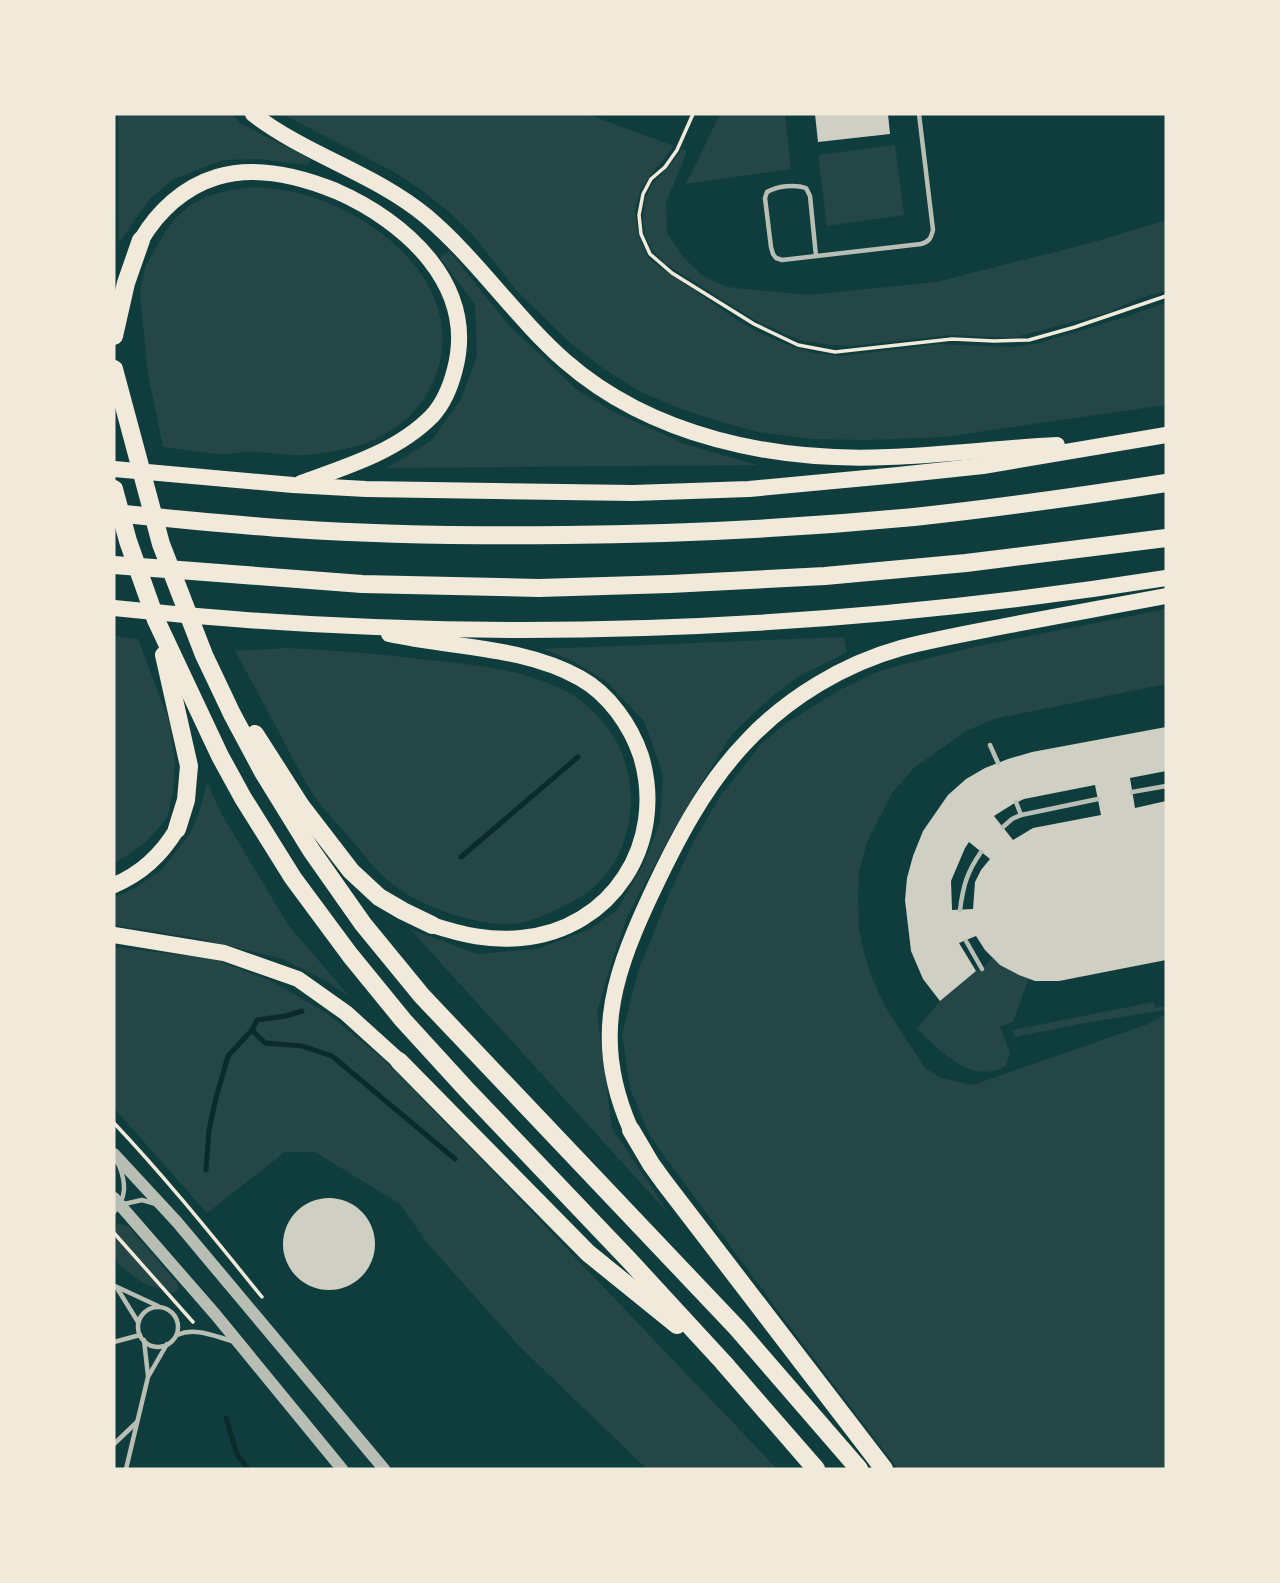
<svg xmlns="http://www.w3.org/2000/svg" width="1280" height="1583" font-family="'Exo 2',sans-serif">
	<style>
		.green { fill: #244646 }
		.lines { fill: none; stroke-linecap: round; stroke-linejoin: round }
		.stream { stroke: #0a2a2b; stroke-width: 5 }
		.building { fill: #cfcfc3; fill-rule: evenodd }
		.path { stroke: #f1e9da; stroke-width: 3.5 }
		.service { stroke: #b8beb3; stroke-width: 4.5 }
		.tertiary { stroke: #b8beb3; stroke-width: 12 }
		.trunk { stroke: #f1e9da; stroke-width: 16 }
		.motorway { stroke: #f1e9da; stroke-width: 18 }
	</style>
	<rect width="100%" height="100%" fill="#0f3d3e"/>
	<g class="green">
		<polygon points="118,114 231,114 242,124 310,159 308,165 259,159 223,160 172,180 148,201 119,243"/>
		<polygon points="282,114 587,114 674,146 650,176 640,191 635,210 638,234 649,259 737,320 758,332 793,347 815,353 840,356 939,344 1013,347 1039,343 1119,319 1166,303 1166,405 944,437 868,440 810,439 758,432 721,422 681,409 641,392 604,369 571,344 516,290 475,237 448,211 420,189 394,172"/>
		<polygon points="720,114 785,114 791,169 686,184"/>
		<polygon points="895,145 904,215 827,226 818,155"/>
		<polygon points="682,149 687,151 666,203 667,233 683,257 702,275 726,287 808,295 936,282 1087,244 1166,220 1166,291 1140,298 1107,313 1012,338 952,335 851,346 830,345 799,340 758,322 667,265 652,250 645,235 643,218 645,198 652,185 675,159"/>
		<path d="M254 187C271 188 289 190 306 195 380 217 465 286 437 372 426 406 401 428 369 442 354 448 322 454 306 455 287 456 267 452 248 452 239 452 230 455 221 454 202 453 182 449 163 447L148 374 140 295 142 279 146 265 165 232 176 218 189 206 205 197 230 190Z"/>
		<polygon points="449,251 508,324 576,389 614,412 685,444 757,465 387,468 432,440 461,399 477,356 475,305 440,258"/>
		<polygon points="1166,609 1166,684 994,719 966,731 914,768 892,793 867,842 859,872 858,898 859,929 864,953 871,975 883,1003 925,1068 941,1078 973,1085 1148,1024 1166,1014 1166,1469 898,1469 790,1327 657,1146 648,1132 630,1088 622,1035 637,975 669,894 692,845 719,798 762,743 788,722 841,689 877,672 900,665 979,646"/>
		<polygon points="114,636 138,639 170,723 175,762 173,792 167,818 145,843 114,864"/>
		<polygon points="844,637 847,652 798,677 770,698 732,734 672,832 628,915 612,960 597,1013 612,1128 669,1214 410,929 477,954 537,949 590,929 617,910 643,865 660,822 663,775 644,721 607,682 573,661 543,649"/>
		<path d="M287 648C334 650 382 654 429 660 476 665 525 669 568 692 589 704 607 723 618 745 641 790 633 851 595 886 583 897 568 904 554 911 542 916 527 923 514 924 478 926 428 909 399 889 381 877 368 860 355 844 340 826 323 810 311 791 301 776 294 760 285 744 269 713 252 682 235 651Z"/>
		<polygon points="207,782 222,815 289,926 349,996 322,979 283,959 196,938 114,925 114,897 135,888 161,870 189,835 200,810"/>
		<polygon points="114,947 214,959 271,981 328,1014 383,1059 488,1166 777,1469 647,1469 520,1347 429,1245 400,1204 315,1152 285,1152 207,1213 114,1108"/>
		<path d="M993 958 1000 965 1029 978 1013 1022 1000 1027 1010 1053 1006 1066C971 1086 941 1051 917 1029L940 1001 976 971 982 969Z"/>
		<polygon points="1153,1002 1156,1008 1166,1006 1166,1010 1090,1022 1015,1037 1012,1030"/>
		<polygon points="118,1223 129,1227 177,1283 178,1289 174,1293 144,1284 119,1265 114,1256 114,1229"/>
	</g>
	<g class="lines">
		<g class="stream">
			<polyline points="461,857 578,757"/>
			<polyline points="252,1030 265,1043 302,1046 332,1056 455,1159"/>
			<polyline points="206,1170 209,1130 216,1098 228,1056 252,1030 257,1020 286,1016 302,1011"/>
			<polyline points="226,1418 237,1454 248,1469"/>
		</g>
	</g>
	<g class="building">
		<polygon points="815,114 888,114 890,134 818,142"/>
		<path d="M1166 727V771L1130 778 1135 808 1166 801V960L1059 981H1035L1019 975 1000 965 985 950 976 936 959 943 976 971 940 1001 923 979 911 951 905 900 907 878 913 856 923 831 948 795 966 779 985 768 1008 759 1032 752ZM1095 785 1101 815 1033 828 1013 840 994 816 1013 804 1024 799ZM969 842 990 859 981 870 975 882 973 909 952 910 951 881 965 848Z"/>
		<circle cx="329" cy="1244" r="46"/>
	</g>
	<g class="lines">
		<g class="path">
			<polyline points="693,114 677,150 665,167 651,179 643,194 639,215 641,234 650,254 672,273 754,324 798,345 835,352 952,339 994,341 1029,340 1075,327 1166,296"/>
			<path d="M114 1123C166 1178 214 1238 262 1297"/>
			<polyline points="114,1233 193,1322"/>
		</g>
		<g class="service">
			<path d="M816 256 810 196 806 188C795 184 777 186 767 192L765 198 771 247 773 254 776 258 782 260 921 244C929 242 931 238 933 230L919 114"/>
			<polyline points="990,745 998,763"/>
			<polyline points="1132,792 1166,786"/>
			<polyline points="1016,802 1021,815 1098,799"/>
			<polyline points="1003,827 1012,819 1021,815"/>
			<path d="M960 910C963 886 967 872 981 852"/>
			<polyline points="966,941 982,969"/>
			<polyline points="124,1204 142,1200 156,1204"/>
			<path d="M114 1212C127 1197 126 1183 119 1165"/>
			<polyline points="115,1286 158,1306"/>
			<polyline points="117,1288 138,1322"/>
			<circle cx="158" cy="1327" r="20"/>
			<path d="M177 1335C195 1327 214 1336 232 1341"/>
			<polyline points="144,1340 148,1376"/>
			<polyline points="114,1342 140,1335"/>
			<polyline points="114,1444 137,1422"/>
			<polyline points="126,1469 148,1377 167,1344"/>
		</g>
		<g class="tertiary">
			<polyline points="114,1154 177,1222 384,1469"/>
			<polyline points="114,1198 215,1314 342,1469"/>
		</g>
		<g class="trunk">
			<path d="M253 114C306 155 374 173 426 216 477 259 515 317 565 361 652 437 775 462 888 457 944 455 1000 448 1057 445"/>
			<path d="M141 240C158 211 184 187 217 177 256 165 299 176 336 191 405 221 477 285 455 369 451 385 444 403 432 416 398 451 346 467 301 483"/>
			<polyline points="114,469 293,485 366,489 633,493 749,489 898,475 983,466 1166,435"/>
			<path d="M114 608C463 646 819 633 1166 578"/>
			<path d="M389 634C452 648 523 646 580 678 609 694 631 726 641 756 667 843 612 930 521 938 489 941 463 935 432 925"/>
			<path d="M114 885C141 874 162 854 177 829"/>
			<polyline points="114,935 224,953 298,979 346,1013 399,1061"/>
			<path d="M631 1130C593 1045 610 983 648 901 674 845 704 785 748 740 789 697 844 664 901 648 935 639 970 633 1005 626 1058 616 1112 606 1166 596"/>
		</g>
		<g class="motorway">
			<polyline points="114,336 126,283 141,240"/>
			<polyline points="114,369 161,544 204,655 232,714 263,772 311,850 363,924 422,996 737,1328 859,1469"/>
			<polyline points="114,489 128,541 156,620 220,756 243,798 293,878 350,955 403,1020 467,1090 629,1260 723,1362 816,1469"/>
			<path d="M114 513C174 519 233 525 294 529 383 535 474 536 564 535 681 534 798 528 914 517 998 508 1082 496 1166 483"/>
			<polyline points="114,565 362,584 539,588 670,584 825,576 966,563 1166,538"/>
			<polyline points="164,655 189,766 186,800 177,829"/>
			<polyline points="255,734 301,806 351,871 379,897 403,911 432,925"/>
			<polyline points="399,1061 588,1253 677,1325"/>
			<polyline points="631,1130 651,1164 664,1182 884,1469"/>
		</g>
	</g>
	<rect width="1280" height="1583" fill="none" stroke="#f1e9da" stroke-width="231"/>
</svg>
